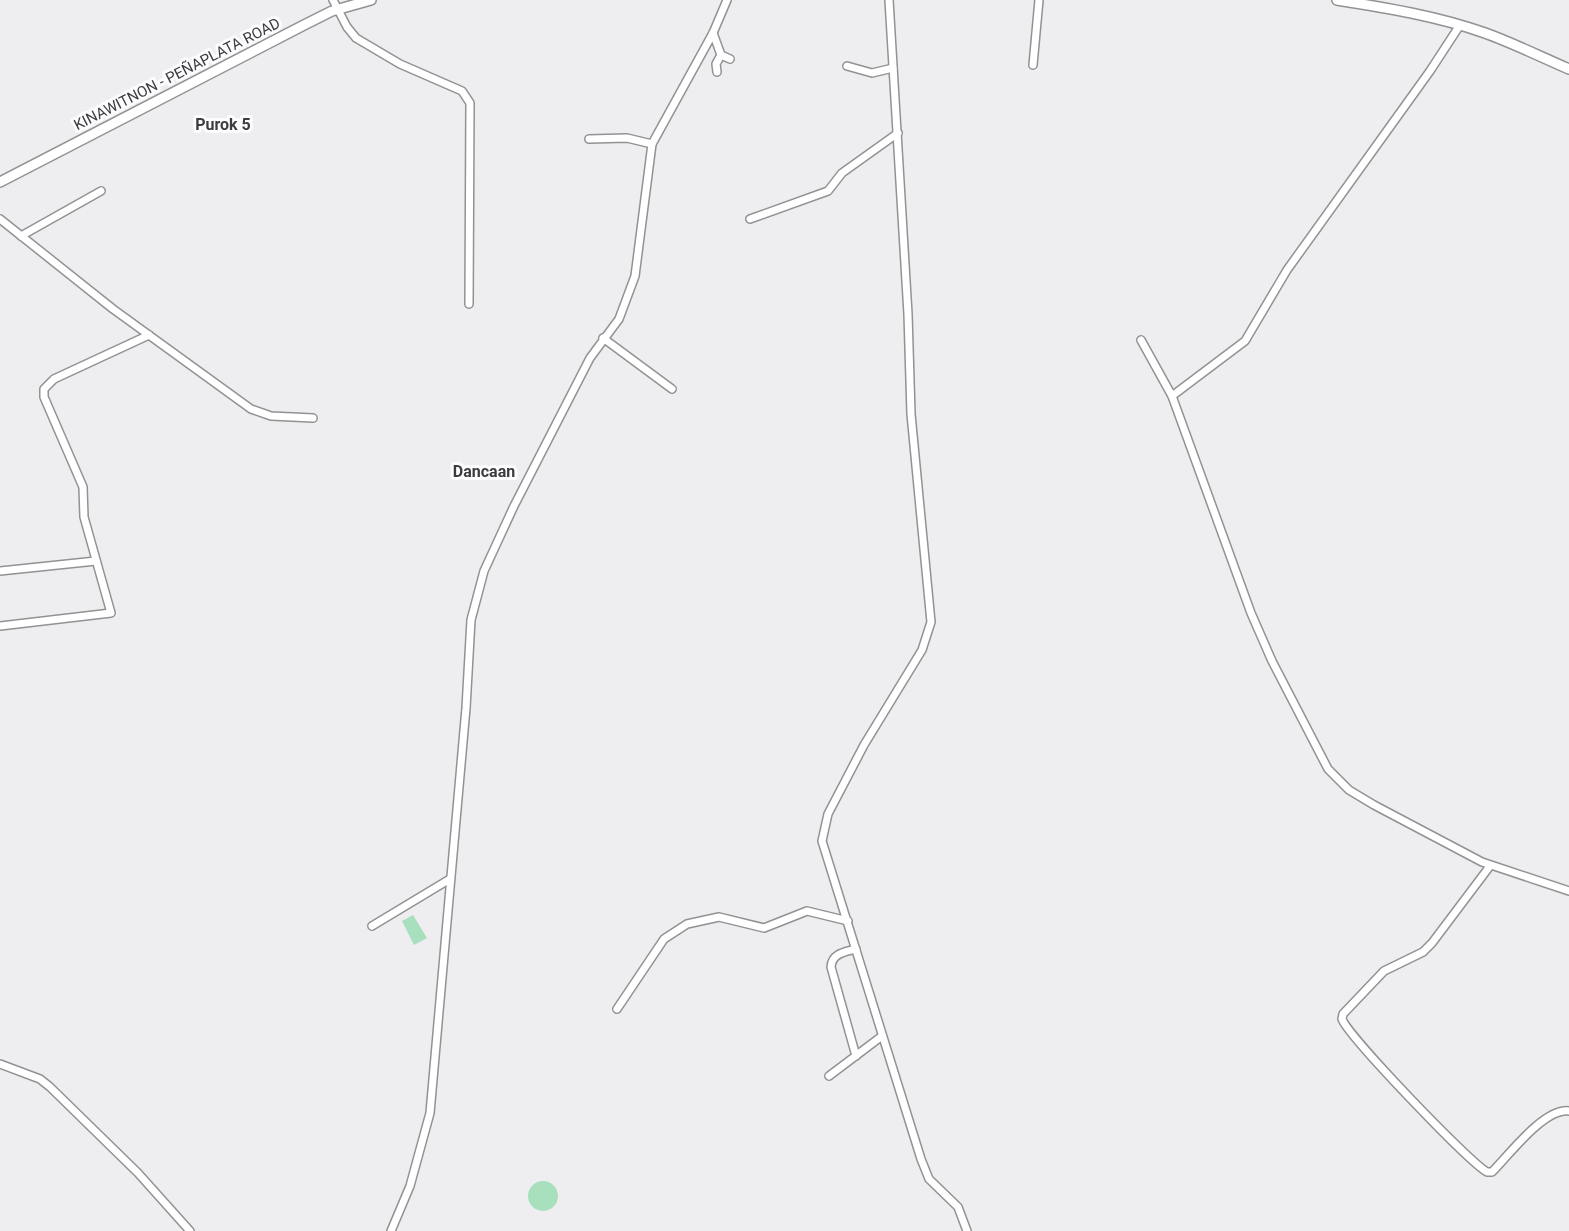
<svg xmlns="http://www.w3.org/2000/svg" width="1569" height="1231" font-family="Roboto,sans-serif">
	<style>
		.green { fill: #a8dfbd }
		.lines { fill: none; stroke-linecap: round; stroke-linejoin: round }
		.minor-casing { stroke: #929294; stroke-width: 10 }
		.tertiary-casing { stroke: #929294; stroke-width: 12 }
		.minor { stroke: #fff; stroke-width: 7 }
		.tertiary { stroke: #fff; stroke-width: 9 }
		.labels { text-anchor: middle; stroke-width: 6; stroke-linejoin: round; paint-order: stroke }
		.street-label { font-size: 15px; fill: #3c3b3d; stroke: #fcfbfe }
		.neighbourhood-label { font-size: 16px; font-weight: bold; fill: #3c3b3d; stroke: #fcfbfe }
	</style>
	<rect width="100%" height="100%" fill="#eeeef1"/>
	<g class="green">
		<polygon points="413,915 427,938 414,945 402,921"/>
		<circle cx="543" cy="1196" r="15"/>
	</g>
	<g class="lines">
		<g class="minor-casing">
			<g id="minor">
				<polyline points="333,0 347,27 356,38 400,64 462,91 470,103 469,304"/>
				<polyline points="889,0 908,314 911,414 931,622 922,650 864,745 828,814 822,841 921,1159 929,1179 958,1207 967,1231"/>
				<polyline points="713,33 721,55 730,59"/>
				<polyline points="1033,65 1039,0"/>
				<polyline points="847,66 872,73 893,68"/>
				<polyline points="717,72 716,64 721,55"/>
				<polyline points="589,139 627,138 652,144"/>
				<polyline points="0,219 113,309 251,409 271,416 313,418"/>
				<polyline points="750,219 828,191 842,173 898,133"/>
				<polyline points="21,236 101,191"/>
				<polyline points="603,338 672,389"/>
				<polyline points="1141,340 1172,396 1251,613 1272,661 1328,769 1349,790 1374,805 1482,862 1569,891"/>
				<polyline points="1172,396 1245,341 1287,270 1430,71 1460,25"/>
				<polyline points="0,571 96,561"/>
				<polyline points="0,626 111,613 84,517 83,487 44,397 44,389 54,379 149,335"/>
				<path d="M1490 866 1432 943 1423 952 1384 971 1343 1014 1342 1019C1349 1037 1468 1161 1487 1172H1492C1509 1155 1544 1108 1569 1111"/>
				<polyline points="372,926 450,879"/>
				<polyline points="617,1009 664,939 687,924 719,917 764,928 807,911 848,921"/>
				<path d="M856 1056 831 967C832 953 845 952 856 949"/>
				<polyline points="0,1064 40,1079 50,1087 138,1173 190,1231"/>
				<polyline points="829,1076 882,1036"/>
				<polyline points="391,1231 410,1186 430,1113 466,708 471,620 484,571 514,506 590,358 619,319 635,276 652,144 713,33 727,0"/>
			</g>
		</g>
		<g class="tertiary-casing">
			<g id="tertiary">
				<path d="M1337 0C1387 8 1437 16 1485 33 1513 43 1541 57 1569 69"/>
				<polyline points="0,182 306,24 332,11 371,0"/>
			</g>
		</g>
		<use href="#minor" class="minor"/>
		<use href="#tertiary" class="tertiary"/>
	</g>
	<g class="labels">
		<g class="street-label">
			<text transform="translate(177 74) rotate(-27)" y="5">KINAWITNON - PEÑAPLATA ROAD</text>
		</g>
		<g class="neighbourhood-label">
			<text x="223" y="130">Purok 5</text>
			<text x="484" y="477">Dancaan</text>
		</g>
	</g>
</svg>
